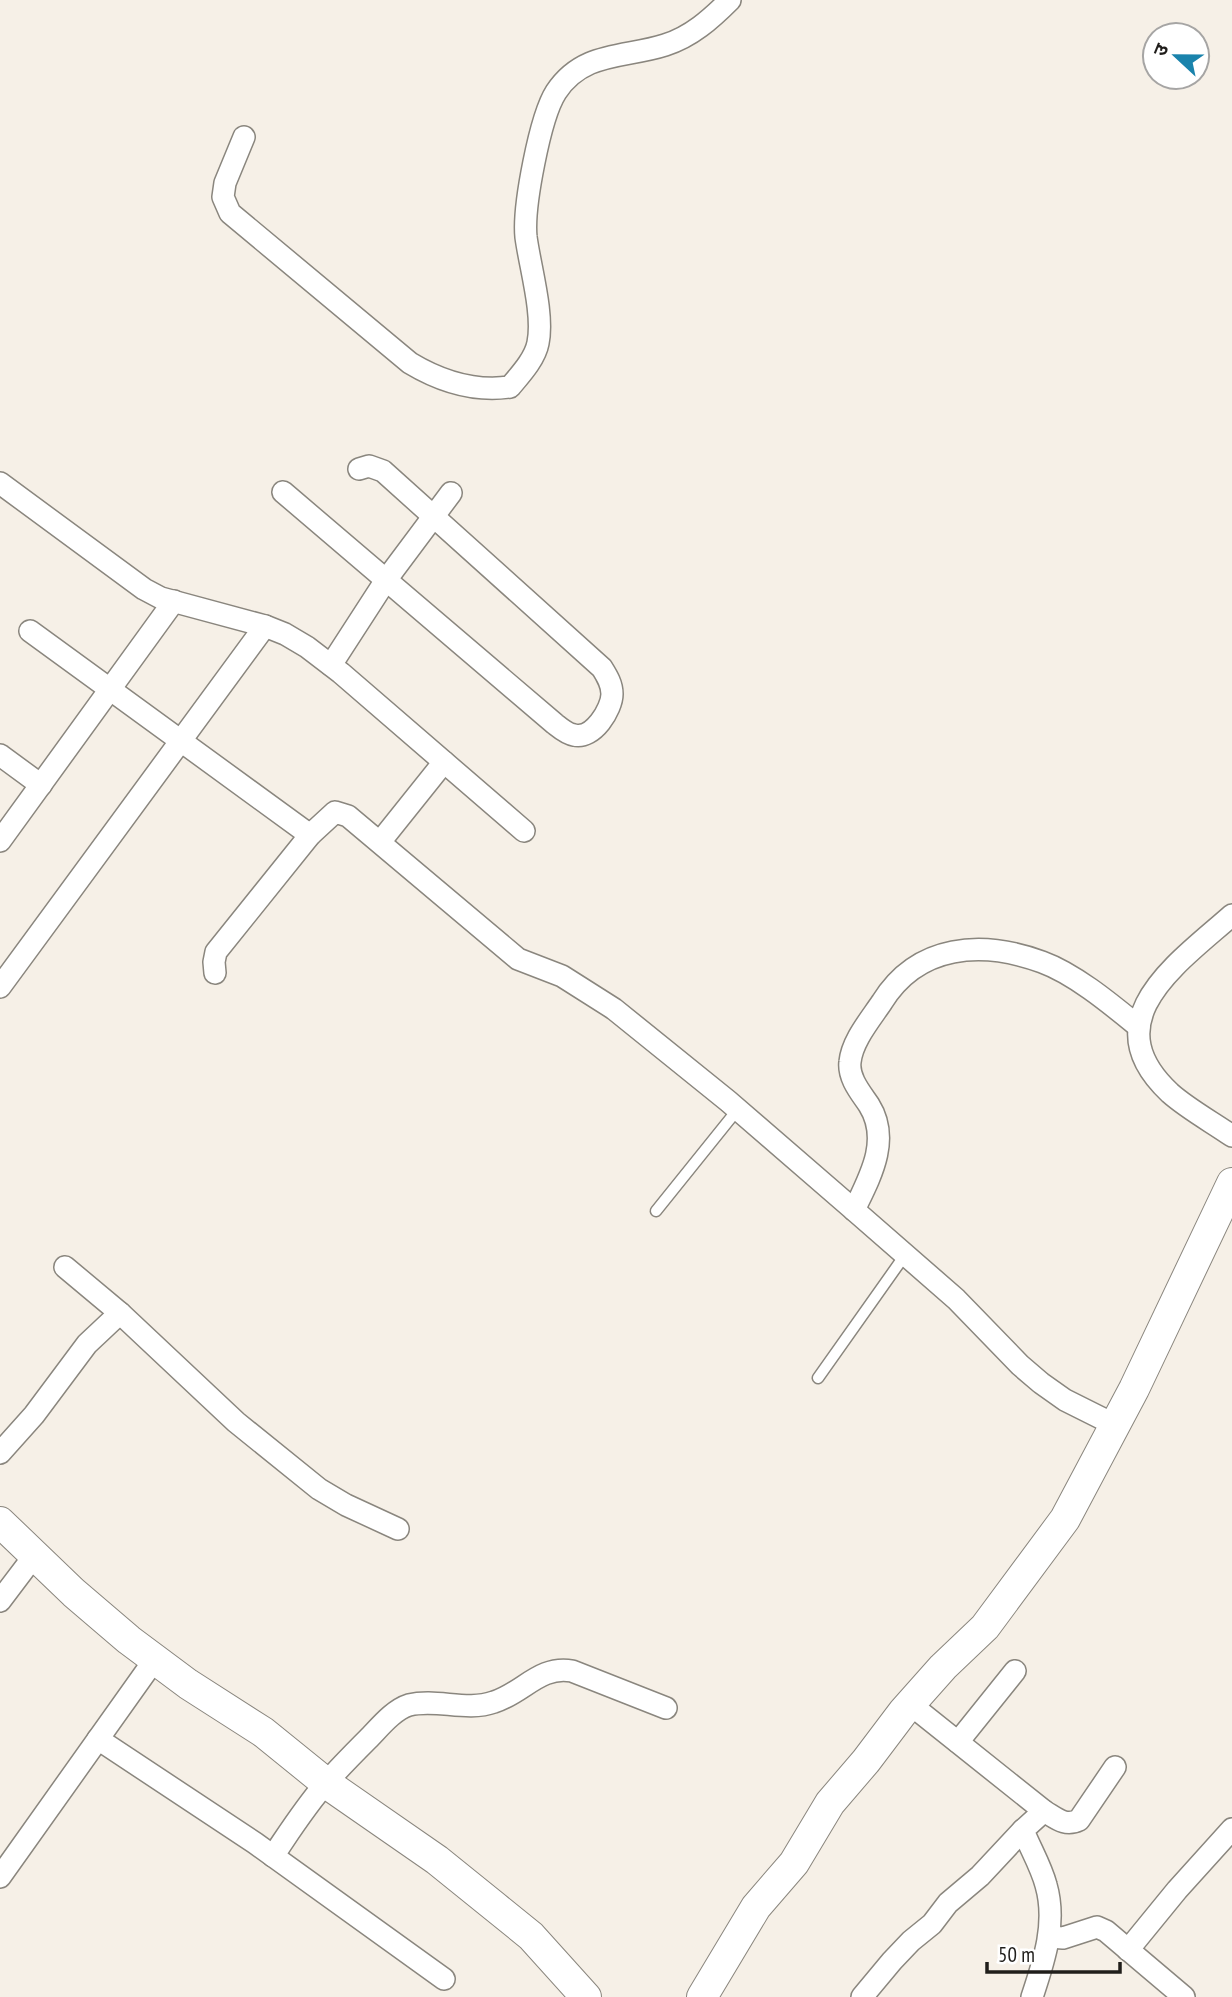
<svg xmlns="http://www.w3.org/2000/svg" width="1232" height="1997" font-family="'PT Sans Narrow','Noto Sans Devanagari',sans-serif">
	<style>
		.lines { fill: none; stroke-linecap: round; stroke-linejoin: round }
		.lane-casing { stroke: #8a867e; stroke-width: 13 }
		.street-casing { stroke: #8a867e; stroke-width: 24 }
		.secondary-casing { stroke: #8a867e; stroke-width: 32 }
		.lane { stroke: #fff; stroke-width: 10 }
		.street { stroke: #fff; stroke-width: 21 }
		.secondary { stroke: #fff; stroke-width: 30 }
	</style>
	<rect width="100%" height="100%" fill="#f6f0e7"/>
	<g class="lines">
		<g class="lane-casing">
			<g id="lane">
				<polyline points="656,1211 738,1109"/>
				<polyline points="818,1378 905,1255"/>
			</g>
		</g>
		<g class="street-casing">
			<g id="street">
				<path d="M244 137 225 183 223 197 230 213 410 363C440 381 475 392 510 387 520 375 535 359 538 343 544 314 530 267 526 237 523 207 540 117 556 92 583 51 625 58 665 45 691 37 711 19 730 0"/>
				<polyline points="0,483 144,589 161,598 265,626 285,634 307,647 341,673 524,831"/>
				<path d="M283 492 555 724C560 728 567 734 574 735 593 740 612 709 612 694 612 684 607 676 602 668L383 471 369 466 359 469"/>
				<polyline points="30,631 310,835"/>
				<polyline points="331,665 386,580 451,493"/>
				<polyline points="0,755 41,785"/>
				<polyline points="0,841 174,601"/>
				<polyline points="380,842 444,762"/>
				<path d="M1232 915C1178 963 1092 1020 1170 1093 1188 1109 1212 1122 1232 1136"/>
				<polyline points="215,973 214,962 216,952 310,835 335,812 348,816 518,959 562,976 614,1009 728,1101 854,1210 956,1299 1020,1365 1041,1383 1065,1400 1115,1425"/>
				<polyline points="0,987 265,626"/>
				<path d="M854 1210C870 1177 891 1140 869 1105 861 1093 848 1078 850 1062 852 1041 870 1020 882 1002 918 944 982 940 1042 962 1075 974 1112 1005 1139 1027"/>
				<polyline points="65,1267 120,1313 236,1422 319,1489 346,1505 398,1529"/>
				<polyline points="0,1453 34,1415 87,1344 120,1313"/>
				<polyline points="0,1601 34,1556"/>
				<path d="M910 1704 1044 1811 1023 1830C1030 1848 1041 1866 1046 1885 1057 1923 1044 1961 1032 1997"/>
				<polyline points="98,1739 255,1843 444,1979"/>
				<polyline points="958,1742 1015,1671"/>
				<path d="M1044 1811C1056 1818 1065 1827 1079 1820L1115 1767"/>
				<path d="M273 1856C290 1831 307 1804 327 1782 340 1767 354 1753 368 1739 379 1728 393 1710 409 1705 437 1698 466 1712 494 1702 523 1693 540 1665 572 1671L666 1708"/>
				<polyline points="0,1877 155,1659"/>
				<polyline points="1050,1937 1063,1938 1097,1927 1106,1931 1184,1997"/>
				<polyline points="1128,1950 1177,1890 1232,1829"/>
				<polyline points="862,1997 892,1961 911,1941 932,1924 948,1903 980,1876 1023,1830"/>
			</g>
		</g>
		<g class="secondary-casing">
			<g id="secondary">
				<polyline points="0,1522 74,1593 129,1640 188,1684 263,1732 326,1783 437,1860 494,1906 531,1936 586,1997"/>
				<polyline points="702,1997 756,1907 794,1863 830,1803 866,1761 903,1712 943,1667 985,1627 1065,1519 1134,1389 1232,1183"/>
			</g>
		</g>
		<use href="#lane" class="lane"/>
		<use href="#street" class="street"/>
		<use href="#secondary" class="secondary"/>
	</g>
	<g transform="translate(1176 56) rotate(292)"><circle r="33" fill="#ffffff" stroke="#a6a5a4" stroke-width="2"/>
	<path d="M0-5L12 26L0 18L-12 26Z" fill="#1a83ac"/>
	<text y="-10" font-size="19" font-weight="bold" text-anchor="middle" fill="#201e1b">उ</text>
	</g>
	<path d="M987 1962v10h133v-10" fill="none" stroke="#201e1b" stroke-width="3.5"/>
	<text x="998" y="1962" font-size="21" fill="#201e1b" stroke="#ffffff" stroke-width="5" paint-order="stroke">50 m</text>
</svg>
